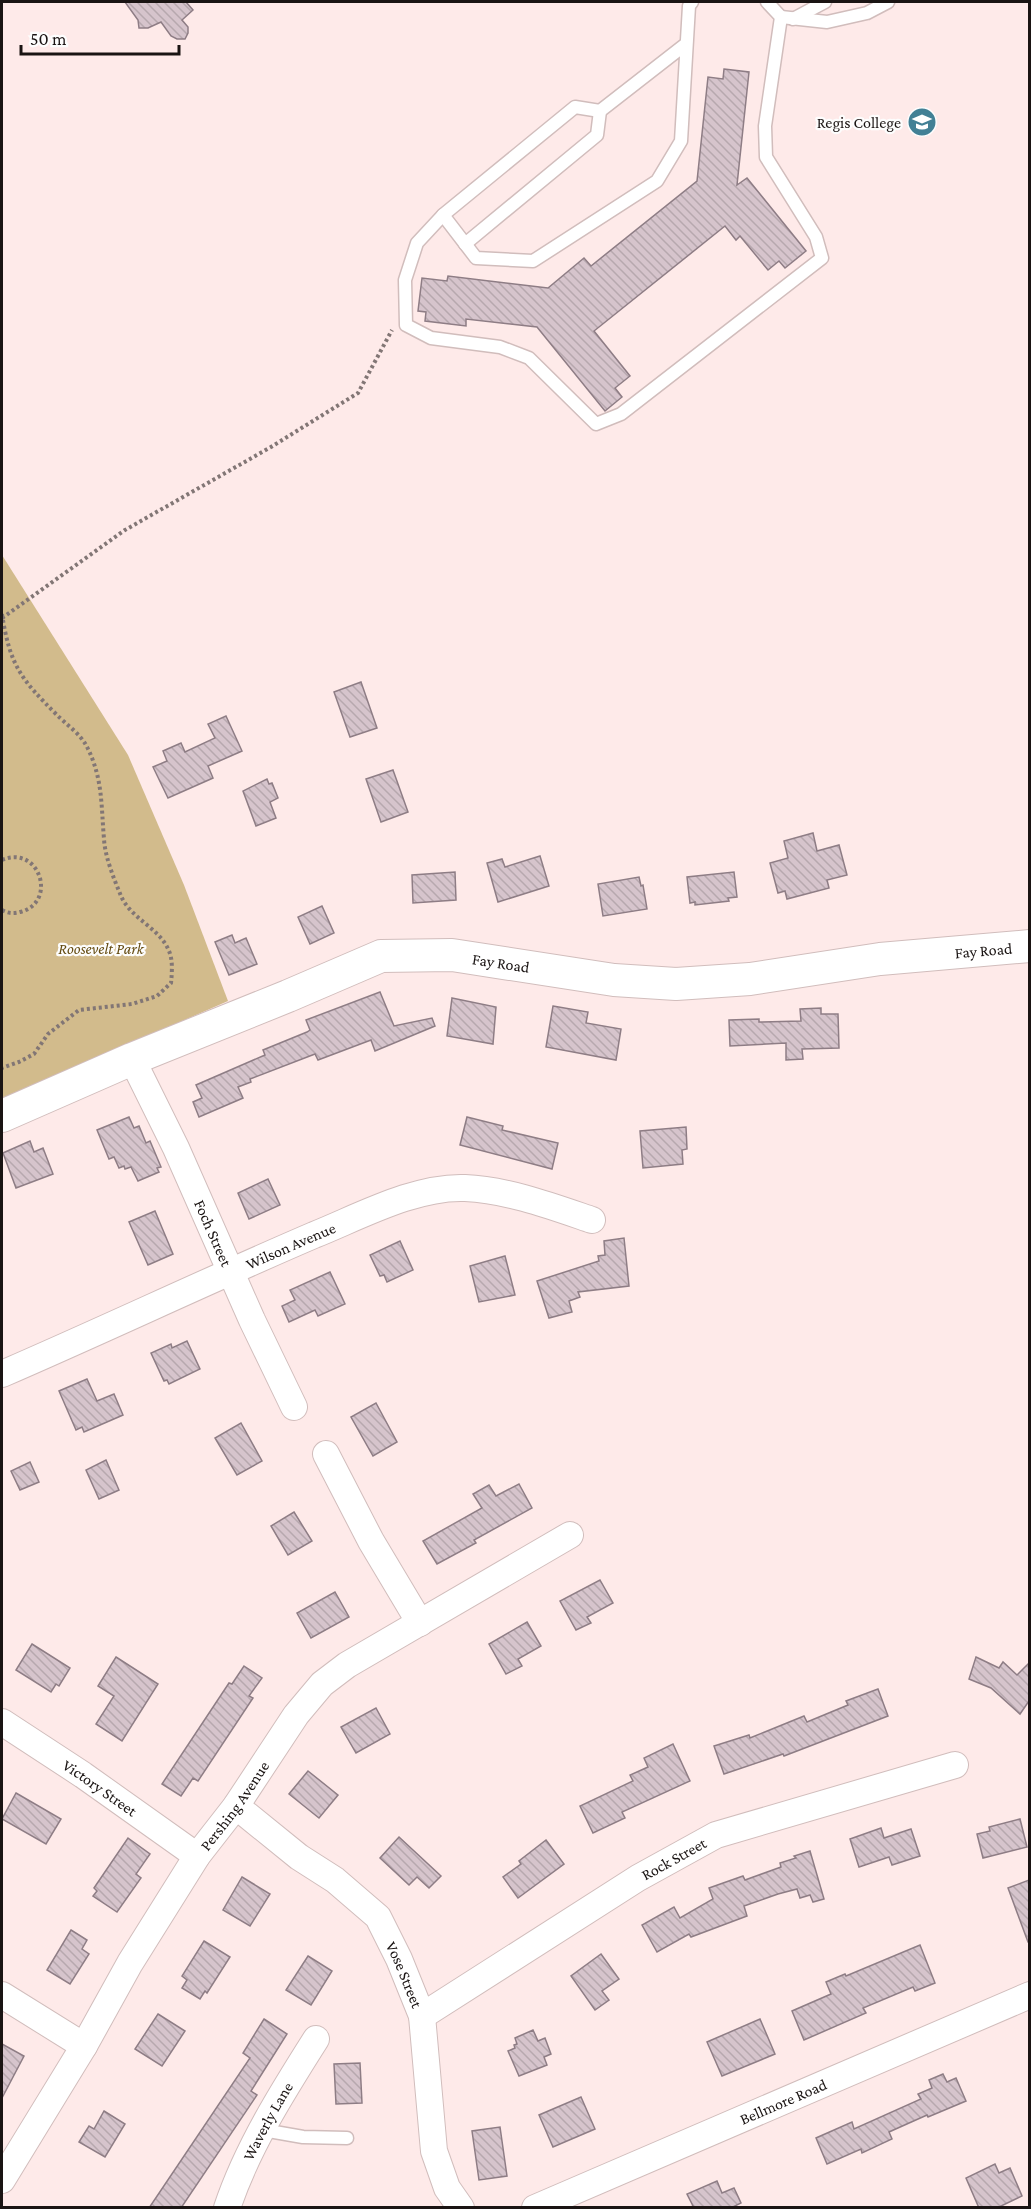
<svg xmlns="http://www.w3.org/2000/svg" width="1031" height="2209" font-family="'Crimson Pro',serif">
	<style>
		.green { fill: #d2bb8c }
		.building { fill: url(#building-back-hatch); stroke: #8e7d85; stroke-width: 1.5 }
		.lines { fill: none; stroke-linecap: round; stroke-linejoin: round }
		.service-casing { stroke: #d1bdbc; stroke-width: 15 }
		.minor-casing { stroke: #d1bdbc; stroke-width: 28 }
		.tertiary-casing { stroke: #d1bdbc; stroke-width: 34 }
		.path { stroke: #827675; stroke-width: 4; stroke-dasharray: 3 3; stroke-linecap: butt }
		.service { stroke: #fff; stroke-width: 12 }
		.minor { stroke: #fff; stroke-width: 26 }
		.tertiary { stroke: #fff; stroke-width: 32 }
		.labels { text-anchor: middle; stroke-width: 4.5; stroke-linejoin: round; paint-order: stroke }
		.poi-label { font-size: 16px; fill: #1a1413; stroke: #fdfdfd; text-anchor: end }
		.park-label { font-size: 16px; font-style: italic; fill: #644b11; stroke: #fdfdfd }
		.street-label { font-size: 16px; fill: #1a1413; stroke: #fdfdfd }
	</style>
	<defs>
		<pattern id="building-back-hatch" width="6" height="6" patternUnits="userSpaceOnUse" patternTransform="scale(1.5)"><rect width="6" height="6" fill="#d6c4cc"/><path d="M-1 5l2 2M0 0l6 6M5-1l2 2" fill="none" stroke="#b7a8ae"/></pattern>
	</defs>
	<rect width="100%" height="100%" fill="#feeae9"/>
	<polygon class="green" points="2,555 128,755 184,885 228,1001 2,1100"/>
	<g class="building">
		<polygon points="125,2 186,2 193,10 182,20 188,27 188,33 185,39 177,39 171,36 161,22 148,28 139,28 138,20"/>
		<polygon points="724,69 749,72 737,185 747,178 806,251 785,268 779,261 768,270 740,236 736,240 725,226 594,331 630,376 615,388 622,397 605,411 537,327 466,319 466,326 425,321 426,312 418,311 422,278 447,281 448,276 548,288 584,258 591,266 697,181 708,77 723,79"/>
		<polygon points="361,682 377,728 350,737 334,692"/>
		<polygon points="226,716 242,751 208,766 213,778 168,798 153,767 167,761 163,751 181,743 185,752 215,738 208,724"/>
		<polygon points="393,770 408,812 381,822 366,779"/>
		<polygon points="267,779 269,784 272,783 278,798 270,802 276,818 256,826 243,791"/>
		<polygon points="813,833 817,851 839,845 847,875 827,880 829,888 787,899 785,891 778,893 770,863 788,858 784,841"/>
		<polygon points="540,856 549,886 498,902 487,863 502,859 505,867"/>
		<polygon points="455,872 456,900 413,903 412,875"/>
		<polygon points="734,872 737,897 728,898 729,901 695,905 695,902 690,903 687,877"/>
		<polygon points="639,877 641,886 643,885 647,909 603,916 598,884"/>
		<polygon points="322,906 334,933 310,944 298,917"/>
		<polygon points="232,935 235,943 246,938 257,964 229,975 215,942"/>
		<polygon points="380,992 394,1026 432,1018 435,1026 375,1051 371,1040 318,1060 315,1054 250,1079 251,1082 238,1087 243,1098 199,1117 193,1102 202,1098 196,1085 265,1055 263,1050 307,1032 310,1030 306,1020"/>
		<polygon points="452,998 496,1007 493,1044 447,1036"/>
		<polygon points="553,1006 588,1012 586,1023 621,1029 616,1060 546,1047"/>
		<polygon points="821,1008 821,1014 838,1014 839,1048 802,1049 803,1059 786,1060 786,1043 730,1046 729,1020 759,1019 759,1022 801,1021 800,1009"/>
		<polygon points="129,1117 134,1128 139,1126 146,1143 150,1141 161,1167 157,1168 159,1172 138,1181 131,1167 125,1169 124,1166 119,1168 114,1157 109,1159 97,1130"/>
		<polygon points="467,1117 503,1126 502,1130 558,1143 552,1169 460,1145"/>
		<polygon points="686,1127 687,1149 682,1150 683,1164 643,1168 640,1131"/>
		<polygon points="30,1141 34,1152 43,1148 53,1174 16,1188 3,1153"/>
		<polygon points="268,1179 280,1205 249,1219 238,1193"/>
		<polygon points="155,1211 173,1254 148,1265 129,1222"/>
		<polygon points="624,1238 629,1286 578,1292 580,1297 569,1301 572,1312 549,1318 537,1281 599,1261 598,1256 605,1255 604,1241"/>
		<polygon points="400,1241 413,1270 387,1282 384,1275 380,1276 370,1255"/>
		<polygon points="505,1256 515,1295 479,1302 470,1266"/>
		<polygon points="330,1272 345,1304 318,1316 315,1310 289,1322 282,1306 295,1300 290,1290"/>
		<polygon points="187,1341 200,1369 169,1384 167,1380 164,1381 151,1353 171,1344 172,1348"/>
		<polygon points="87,1379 97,1401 114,1394 123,1415 84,1432 82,1427 76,1430 59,1391"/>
		<polygon points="376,1403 397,1442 373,1456 351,1417"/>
		<polygon points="241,1423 262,1461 237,1475 215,1438"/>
		<polygon points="106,1460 119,1490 99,1499 86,1470"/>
		<polygon points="30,1462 39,1482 20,1490 11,1471"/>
		<polygon points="519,1484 532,1508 474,1540 476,1543 437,1564 423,1541 482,1508 473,1494 489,1485 496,1496"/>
		<polygon points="294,1512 312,1541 288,1555 271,1526"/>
		<polygon points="600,1580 613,1603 587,1617 591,1623 576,1630 560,1601"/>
		<polygon points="335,1592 349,1617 311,1638 297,1613"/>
		<polygon points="527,1622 541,1646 518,1659 522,1666 506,1674 489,1644"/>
		<polygon points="32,1644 70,1668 59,1686 56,1684 51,1692 16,1670"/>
		<polygon points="116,1657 158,1684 122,1741 96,1724 114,1696 98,1686"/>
		<polygon points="976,1657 999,1668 1003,1662 1017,1675 1029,1663 1029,1701 1020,1714 991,1688 969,1679"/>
		<polygon points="244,1666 262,1678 249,1696 253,1698 198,1781 193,1778 181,1796 162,1784 229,1683 232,1684"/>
		<polygon points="878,1689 888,1716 784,1756 783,1754 724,1774 714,1746 749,1735 750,1738 804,1716 807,1722 848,1705 846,1701"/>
		<polygon points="376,1708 390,1734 356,1753 341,1727"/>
		<polygon points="673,1744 690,1781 622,1812 625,1818 593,1833 580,1806 633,1781 630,1775 648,1767 644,1758"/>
		<polygon points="308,1771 338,1795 319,1818 289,1794"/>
		<polygon points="16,1793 61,1819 46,1844 2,1819"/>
		<polygon points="1020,1819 1027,1847 983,1858 977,1834 990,1831 989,1827"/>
		<polygon points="881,1828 884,1838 911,1829 920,1856 892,1865 889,1857 859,1867 850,1839"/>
		<polygon points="399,1837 441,1876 429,1888 417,1877 409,1885 380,1858"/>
		<polygon points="128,1838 150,1854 136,1874 141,1878 117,1912 93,1896 97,1891 94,1888"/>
		<polygon points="546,1840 564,1864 518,1898 503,1877 521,1864 519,1861"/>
		<polygon points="810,1851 824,1899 813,1902 810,1895 800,1898 797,1889 778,1894 744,1906 747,1916 691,1937 689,1934 657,1952 642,1925 674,1907 680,1918 713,1899 709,1888 743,1876 745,1880 781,1867 780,1863 796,1858 794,1856"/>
		<polygon points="242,1877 270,1894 250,1926 223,1910"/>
		<polygon points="1029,1880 1029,1942 1028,1942 1008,1888"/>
		<polygon points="71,1930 87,1940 82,1949 89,1954 70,1984 47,1970"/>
		<polygon points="204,1941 230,1957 207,1993 205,1991 200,1999 182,1988 187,1980 182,1976"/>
		<polygon points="920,1945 935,1983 915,1991 913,1987 863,2008 866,2013 804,2040 792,2011 831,1994 826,1982 845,1974 846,1976"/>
		<polygon points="601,1954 619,1979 602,1991 609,2000 595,2010 571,1976"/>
		<polygon points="308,1956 332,1971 311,2005 286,1990"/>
		<polygon points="158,2014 185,2031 162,2066 135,2049"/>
		<polygon points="264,2019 287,2034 251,2091 257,2095 181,2208 149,2208 250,2058 243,2053"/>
		<polygon points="760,2019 775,2054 722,2076 707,2042"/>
		<polygon points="533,2030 538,2041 545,2038 551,2054 544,2057 547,2065 519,2076 508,2051 515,2048 514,2045 517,2044 515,2038"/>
		<polygon points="2,2044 24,2056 2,2098"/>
		<polygon points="360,2063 362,2103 336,2104 334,2064"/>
		<polygon points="943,2074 947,2082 956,2078 966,2101 928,2117 927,2115 889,2132 892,2139 862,2153 861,2149 827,2164 816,2138 852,2122 854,2129 921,2099 918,2094 932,2088 929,2080"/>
		<polygon points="581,2097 595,2129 553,2147 539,2115"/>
		<polygon points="104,2111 125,2124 105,2157 79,2142 89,2126 94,2129"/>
		<polygon points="500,2127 507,2176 479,2180 472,2131"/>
		<polygon points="995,2164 999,2173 1010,2168 1022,2196 997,2208 979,2208 966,2178"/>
		<polygon points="717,2181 722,2193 734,2188 741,2203 731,2208 689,2208 693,2206 687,2194"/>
	</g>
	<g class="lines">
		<g class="service-casing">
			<g id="service">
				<polyline points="781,17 827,22 867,13 888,2"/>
				<polyline points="793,19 825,2"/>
				<polyline points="686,44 600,111 575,107 443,215 476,258 533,261 657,181 681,141 689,6 692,2"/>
				<polyline points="443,215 417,243 405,280 406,325 431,338 500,347 529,358 596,424 621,414 822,258 816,237 766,157 765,126 781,17 767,2"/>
				<polyline points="465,244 597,135 600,111"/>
				<polyline points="263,2130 303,2137 347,2138"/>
			</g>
		</g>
		<g class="minor-casing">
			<g id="minor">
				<path id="s1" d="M132 1059 176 1148 252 1320 294 1407"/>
				<path id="s2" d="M2 1374C106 1329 209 1280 314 1235 359 1217 415 1186 465 1188 508 1190 551 1206 592 1220"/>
				<polyline points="326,1454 371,1541 420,1623"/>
				<path id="s3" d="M2 1722 83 1775 197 1856"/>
				<path id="s4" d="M236 1806 299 1857 335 1880 378 1917 399 1959 422 2016 434 2151 447 2188 461 2208"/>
				<polyline points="2,1995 84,2046"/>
				<path id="s5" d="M422 2016 638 1878 716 1835 955 1765"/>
				<path id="s6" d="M2 2180 84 2046 130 1963 197 1856 236 1806 296 1715 322 1684 347 1665 570 1535"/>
				<path id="s7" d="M227 2208C247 2148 283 2091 316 2039"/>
				<path id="s8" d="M535 2208 1030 1995"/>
			</g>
		</g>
		<g class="tertiary-casing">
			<g id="tertiary">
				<path id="s9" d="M2 1116 132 1059 288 996 381 956 452 955 614 980 676 984 750 979 880 959 1030 946"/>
			</g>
		</g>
		<g class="path">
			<path d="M2 614C10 666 21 679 57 715 66 724 80 734 86 745 103 777 101 805 104 839 105 857 114 879 121 896 131 919 160 928 169 951 173 960 172 973 171 983L157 996 132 1004 79 1010 48 1034 34 1054 19 1062 2 1068"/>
			<polyline points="2,618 125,530 271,447 358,393 392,330"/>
			<path d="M2 860C40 844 58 903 20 912 13 914 7 913 2 910"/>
		</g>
		<use href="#service" class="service"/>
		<use href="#minor" class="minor"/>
		<use href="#tertiary" class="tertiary"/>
	</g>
	<defs>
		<g id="school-disc" transform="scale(1.5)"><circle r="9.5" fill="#428095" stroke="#fdfdfd"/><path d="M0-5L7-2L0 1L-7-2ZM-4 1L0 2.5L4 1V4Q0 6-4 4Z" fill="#fff"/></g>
	</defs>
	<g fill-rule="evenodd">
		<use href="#school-disc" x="922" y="122"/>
	</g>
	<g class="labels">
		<g class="poi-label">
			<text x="901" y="128">Regis College</text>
		</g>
		<g class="park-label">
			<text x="101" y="954">Roosevelt Park</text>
		</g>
		<g class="street-label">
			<text dy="6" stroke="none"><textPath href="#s9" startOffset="1018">Fay Road</textPath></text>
			<text dy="6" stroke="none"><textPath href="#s9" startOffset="532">Fay Road</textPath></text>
			<text dy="6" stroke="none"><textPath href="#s1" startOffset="192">Foch Street</textPath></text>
			<text dy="6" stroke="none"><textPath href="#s2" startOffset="316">Wilson Avenue</textPath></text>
			<text dy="6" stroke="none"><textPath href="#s3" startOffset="118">Victory Street</textPath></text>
			<text dy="6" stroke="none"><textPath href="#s6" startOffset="441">Pershing Avenue</textPath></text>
			<text dy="6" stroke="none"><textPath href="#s5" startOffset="297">Rock Street</textPath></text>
			<text dy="6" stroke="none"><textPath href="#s4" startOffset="244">Vose Street</textPath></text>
			<text dy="6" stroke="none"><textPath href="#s8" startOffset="270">Bellmore Road</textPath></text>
			<text dy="6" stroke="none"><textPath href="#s7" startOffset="96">Waverly Lane</textPath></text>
		</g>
	</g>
	<rect width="1031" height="2209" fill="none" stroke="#1a1413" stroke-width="6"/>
	<path d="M21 45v9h158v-9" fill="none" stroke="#1a1413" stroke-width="3"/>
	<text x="30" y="45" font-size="18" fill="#1a1413" stroke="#fdfdfd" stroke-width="4.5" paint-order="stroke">50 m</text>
</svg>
